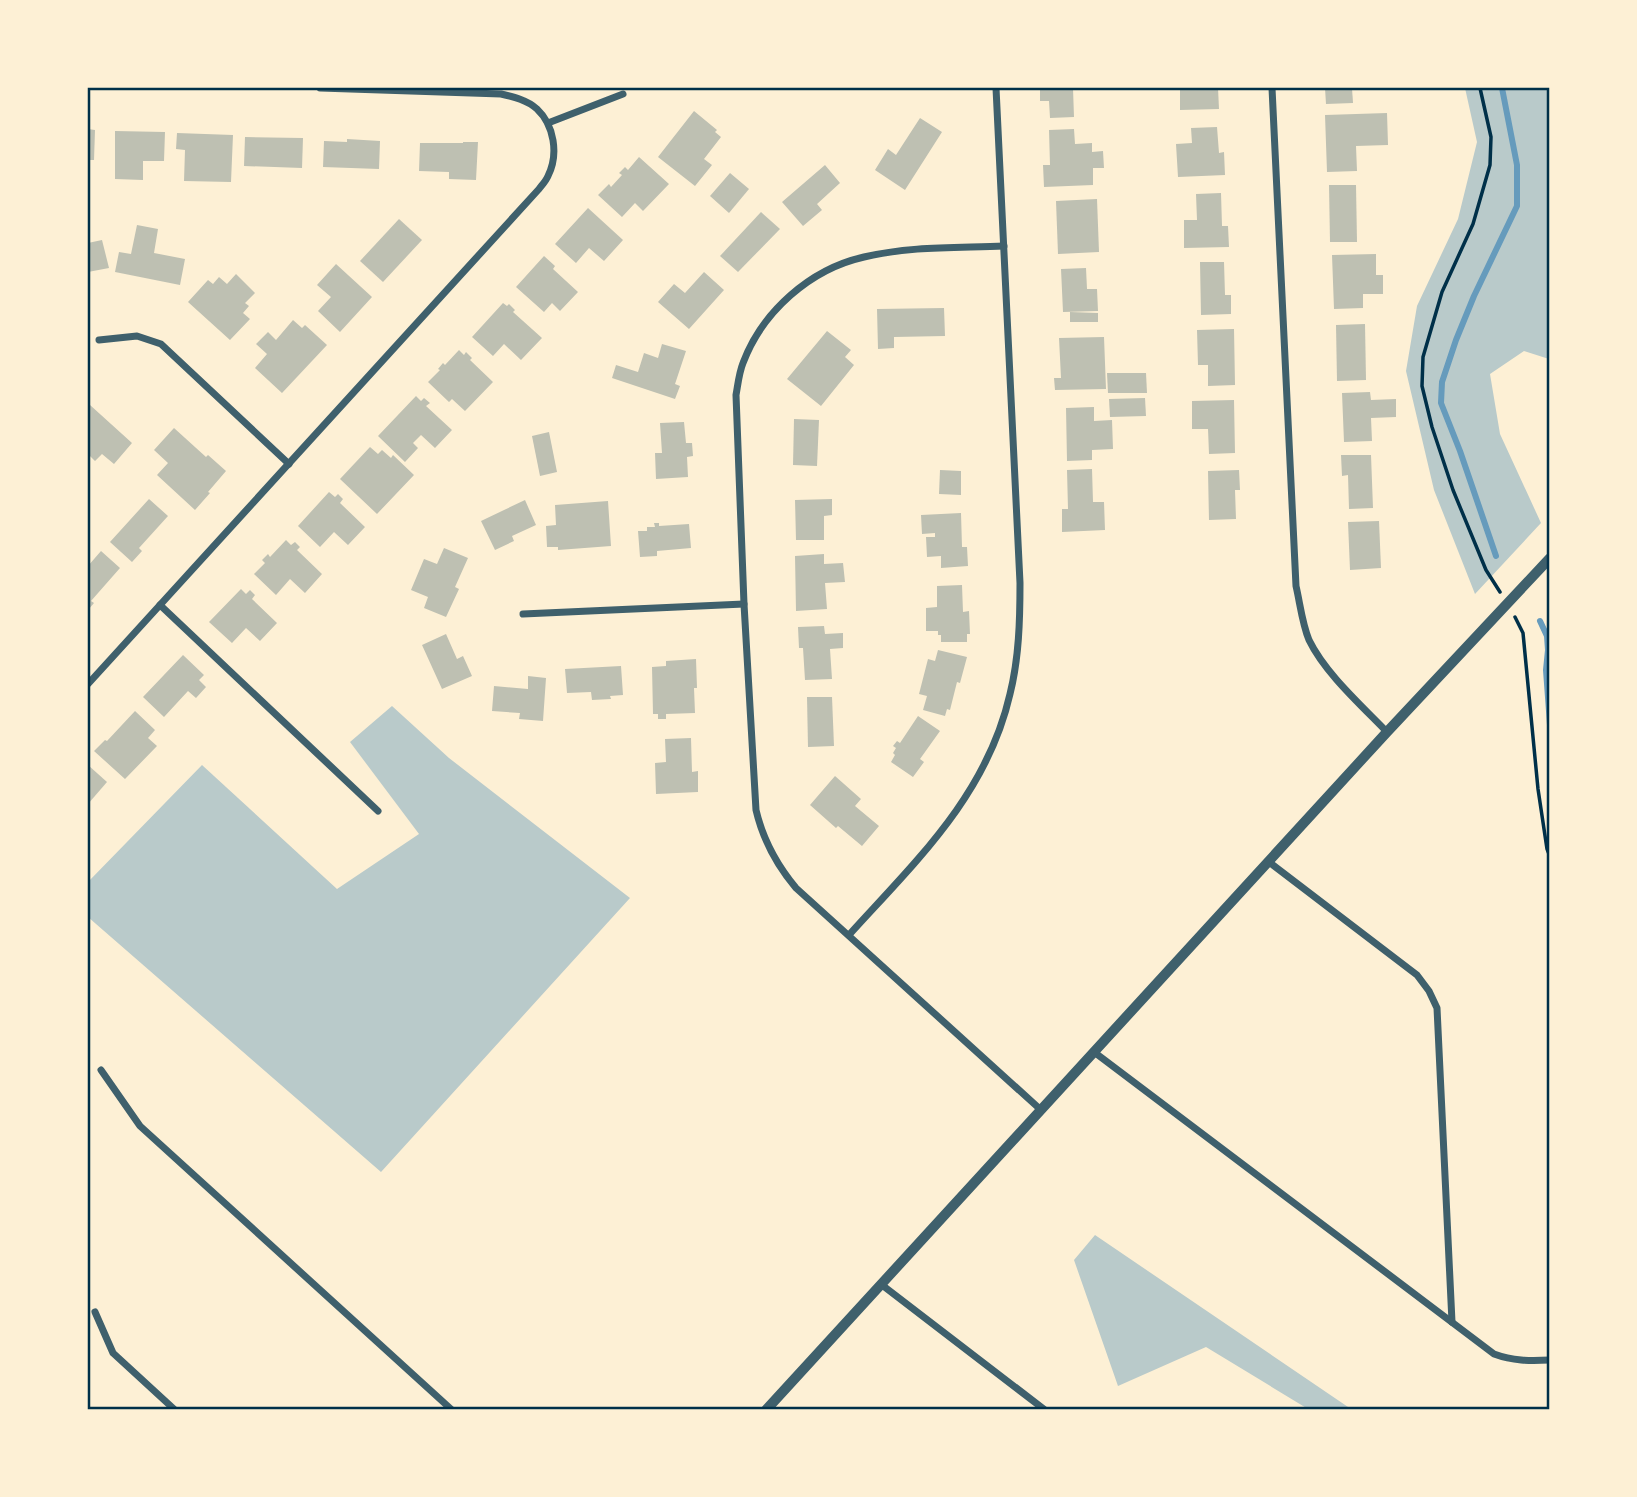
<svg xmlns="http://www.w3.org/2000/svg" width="1637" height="1497" font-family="'Alegreya Sans',sans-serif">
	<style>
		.green { fill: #b9caca }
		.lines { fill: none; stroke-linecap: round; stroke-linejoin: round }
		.stream { stroke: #669bbc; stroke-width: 6 }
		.building { fill: #bec0b2 }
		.path { stroke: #003049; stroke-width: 3.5 }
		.minor { stroke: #3f606c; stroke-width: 7 }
		.tertiary { stroke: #3f606c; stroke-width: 10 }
		.neatline { fill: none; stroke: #003049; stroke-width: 2.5 }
	</style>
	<rect width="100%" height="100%" fill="#fdf0d5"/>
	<g class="green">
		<polygon points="1465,88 1549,88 1549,359 1524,351 1490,374 1500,434 1541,523 1475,594 1434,490 1406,371 1417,306 1458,219 1477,142"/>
		<polygon points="392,706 449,758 630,898 381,1172 88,917 88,882 202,765 337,889 419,834 350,742"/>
		<polygon points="1095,1235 1351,1409 1308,1409 1206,1347 1118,1386 1074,1260"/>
	</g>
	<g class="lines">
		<g class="stream">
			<polyline points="1496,556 1460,451 1441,403 1442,382 1456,340 1474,296 1517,206 1517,165 1502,88"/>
			<polyline points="1540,621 1547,636 1548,650 1546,670 1550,725"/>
		</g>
	</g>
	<g class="building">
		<polygon points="1040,88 1073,88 1074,117 1050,118 1049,101 1040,101"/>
		<polygon points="1180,88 1218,88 1219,109 1180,110"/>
		<polygon points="1325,88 1352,88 1353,103 1326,104"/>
		<polygon points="694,111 717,130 715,132 721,137 704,159 712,165 695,186 658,157"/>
		<polygon points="1387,113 1388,145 1356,146 1357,171 1327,172 1325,115"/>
		<polygon points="920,118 942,132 905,190 875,170 888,149 896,155"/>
		<polygon points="1217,127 1219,153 1224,152 1225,175 1178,177 1176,144 1192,143 1191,128"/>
		<polygon points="88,129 95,130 94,160 88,160"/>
		<polygon points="1074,129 1075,144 1092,143 1092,152 1103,151 1104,168 1093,168 1093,185 1044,187 1043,165 1050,165 1049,130"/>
		<polygon points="115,131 165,132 164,161 143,161 143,180 115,179"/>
		<polygon points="177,133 233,135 231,182 184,181 185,150 176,149"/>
		<polygon points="245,137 303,138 302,168 244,166"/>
		<polygon points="347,139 380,141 379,169 323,167 324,141 347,142"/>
		<polygon points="463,142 478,142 476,180 449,179 449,172 419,171 420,143 463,143"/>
		<polygon points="639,157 669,184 643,211 635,203 622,217 598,195 609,184 611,187 622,175 619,173 625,167 628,170"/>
		<polygon points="825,165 840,183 817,204 822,210 803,226 782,202"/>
		<polygon points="730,173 749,189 729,213 710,196"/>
		<polygon points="1329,185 1356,185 1357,242 1330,242"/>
		<polygon points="1221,193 1222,226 1228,226 1229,247 1184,248 1184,220 1197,220 1196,194"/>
		<polygon points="1097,199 1099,252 1058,254 1056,201"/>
		<polygon points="588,208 623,240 604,261 589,248 576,263 555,244"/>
		<polygon points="761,212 780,229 738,272 720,256"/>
		<polygon points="399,219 422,240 383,282 360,261"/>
		<polygon points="137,225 158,229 154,253 185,259 180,285 115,272 119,252 131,254"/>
		<polygon points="102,240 109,268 88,272 88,243"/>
		<polygon points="1376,254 1376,275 1383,275 1383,294 1363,294 1363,308 1334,309 1332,255"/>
		<polygon points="544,256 555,266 553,269 578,292 560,311 552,303 544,312 516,287"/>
		<polygon points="1200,262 1224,262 1225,295 1231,295 1231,314 1201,315"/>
		<polygon points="336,264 372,297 340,332 318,311 331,297 317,285"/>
		<polygon points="1086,268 1087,289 1097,289 1098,311 1063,312 1061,269"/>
		<polygon points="704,272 724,290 689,329 658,302 674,284 685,293"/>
		<polygon points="236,274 255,293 245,303 249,306 243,313 250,319 230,340 188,302 208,280 213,284 219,277 227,284"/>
		<polygon points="503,303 507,306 509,304 515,310 513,312 542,338 521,360 504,344 493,356 472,337"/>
		<polygon points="944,308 945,336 894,337 894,348 878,349 877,309"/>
		<polygon points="1070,312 1098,313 1098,322 1070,322"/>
		<polygon points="293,320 302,328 305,325 327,345 282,393 255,368 267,354 256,344 268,332 276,340"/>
		<polygon points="1365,324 1366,380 1337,381 1336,325"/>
		<polygon points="1234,329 1235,385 1208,386 1208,365 1198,365 1197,330"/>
		<polygon points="827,331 851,350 845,357 854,365 821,406 787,379"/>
		<polygon points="1104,337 1106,389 1055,390 1054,378 1061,378 1059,338"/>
		<polygon points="662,344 686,351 675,384 680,386 675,399 612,378 616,365 638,372 644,353 658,358"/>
		<polygon points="459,350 464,355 466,352 472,358 470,360 493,382 465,411 452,399 449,402 428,382 440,370 438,369 443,363 445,365"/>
		<polygon points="1107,373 1146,373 1147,393 1108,393"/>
		<polygon points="1370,392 1371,400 1396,399 1396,417 1371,418 1372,441 1344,442 1342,393"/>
		<polygon points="416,396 421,401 424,398 430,403 426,406 452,430 435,448 421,435 413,443 418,448 405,462 378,436"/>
		<polygon points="1145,398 1146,416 1110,417 1109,399"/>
		<polygon points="1234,400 1235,453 1209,454 1208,429 1192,429 1192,401"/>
		<polygon points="90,405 132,443 114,464 102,454 95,461 88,454 88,408"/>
		<polygon points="1094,407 1094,421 1112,420 1113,449 1092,450 1092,460 1067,461 1066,408"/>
		<polygon points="794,419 819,420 817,466 793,465"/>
		<polygon points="684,422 686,443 692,443 693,456 687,457 688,477 656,479 655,453 662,453 660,423"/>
		<polygon points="174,428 206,457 208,455 226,471 208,492 210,493 195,510 157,475 168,463 154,450"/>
		<polygon points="549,432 557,472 540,476 532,436"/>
		<polygon points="370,447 378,454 382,450 391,458 393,455 414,475 377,514 340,479"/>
		<polygon points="1341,455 1371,455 1373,508 1349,509 1348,475 1342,476"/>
		<polygon points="1092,469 1093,502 1104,502 1105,530 1062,532 1062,509 1068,509 1067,470"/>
		<polygon points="940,470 961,471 961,495 939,494"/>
		<polygon points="1239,470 1240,490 1235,490 1236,519 1209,520 1208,471"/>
		<polygon points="329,492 335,497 338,494 343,499 340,503 365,527 348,545 334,532 320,547 298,526"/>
		<polygon points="149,499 168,516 139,548 142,551 132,562 110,542"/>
		<polygon points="832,499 832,515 824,516 824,540 796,540 795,500"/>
		<polygon points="525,500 536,525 512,536 514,541 495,550 481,521"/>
		<polygon points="608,501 611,546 558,550 558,547 547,547 546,526 556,525 555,505"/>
		<polygon points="961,513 962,547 967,547 968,566 941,568 941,556 927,557 926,537 935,537 935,533 922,534 921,515"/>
		<polygon points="1379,521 1381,568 1350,570 1348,522"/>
		<polygon points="654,523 659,523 659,526 689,524 691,548 657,551 657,556 640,557 638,531 647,531 647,527 655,527"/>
		<polygon points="286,540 291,545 295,542 300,547 297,550 322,574 305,593 290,579 276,595 254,574 265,563 262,560 268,554 270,557"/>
		<polygon points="444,548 468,558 455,587 459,589 446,617 424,608 428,597 411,590 424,559 437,564"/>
		<polygon points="101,551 120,568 91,601 94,603 88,610 88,566"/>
		<polygon points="824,554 824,564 843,563 845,582 825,583 827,609 796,611 795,556"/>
		<polygon points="962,585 963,612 969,611 970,634 967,634 967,642 941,642 941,635 938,635 938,631 926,631 926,608 937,607 937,586"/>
		<polygon points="241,589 246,594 250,590 255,595 252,599 277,623 260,641 246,628 232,643 209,622"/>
		<polygon points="824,626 825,634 843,633 843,648 830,649 832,679 805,680 803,648 799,648 798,627"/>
		<polygon points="446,634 457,659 463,656 472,676 442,689 422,645"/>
		<polygon points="938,650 967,657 960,683 957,682 950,710 947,709 945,716 923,710 927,696 919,694 928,659 935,661"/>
		<polygon points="183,655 204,675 199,680 206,687 196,698 188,691 164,717 143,697"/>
		<polygon points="696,659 697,688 694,688 695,713 666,714 666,719 658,719 658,714 653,714 652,667 666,666 666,661"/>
		<polygon points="621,666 623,695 610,696 611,699 592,700 591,692 567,693 565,669"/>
		<polygon points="528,676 546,678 543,721 519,719 520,713 492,711 494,686 528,689"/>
		<polygon points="807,697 832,697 834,746 808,747"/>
		<polygon points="135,711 155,730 148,738 157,746 125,779 94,751 105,740 107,741"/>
		<polygon points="918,716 940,731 920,759 924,762 913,777 891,762 895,755 893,753 896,748 893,746 897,741 900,743"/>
		<polygon points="691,738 692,772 698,771 698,792 656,794 655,763 666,762 665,739"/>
		<polygon points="88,765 107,782 88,804"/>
		<polygon points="835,776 861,799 855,806 879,826 862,846 838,826 836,828 810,805"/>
	</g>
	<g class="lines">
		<g class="path">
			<polyline points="1480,88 1491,137 1490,165 1473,224 1442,292 1423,357 1422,386 1432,427 1453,490 1486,570 1500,592"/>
			<polyline points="1515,617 1523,633 1538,789 1547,849 1550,857"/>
		</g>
		<g class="minor">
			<path d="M1272 88 1296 586C1300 603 1302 623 1309 640 1325 673 1361 705 1387 732"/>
			<polyline points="548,123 623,94"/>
			<path d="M1004 246C957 248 910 246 864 257 810 269 762 312 743 363 739 373 738 384 736 395L744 604 756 810C763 840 776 864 796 888L1041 1110"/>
			<polyline points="99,340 137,336 161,344 289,464"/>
			<polyline points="160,605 378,811"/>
			<polyline points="523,614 744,604"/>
			<path d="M88 684 539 189C542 185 546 181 548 176 559 154 554 125 537 109 527 100 514 97 501 94L320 88"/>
			<polyline points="1269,862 1417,975 1429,991 1437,1008 1452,1322"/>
			<path d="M849 935C916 861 987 795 1010 694 1019 658 1020 620 1020 583L996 88"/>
			<path d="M1094 1052 1494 1354C1513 1361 1529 1361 1550 1360"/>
			<polyline points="101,1070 140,1126 452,1410"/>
			<polyline points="882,1285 1045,1410"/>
			<polyline points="95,1312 113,1353 175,1410"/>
		</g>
		<polyline class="tertiary" points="766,1410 1387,732 1550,558"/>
	</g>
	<rect width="1637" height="1497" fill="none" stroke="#fdf0d5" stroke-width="178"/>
	<rect x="89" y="89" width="1459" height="1319" class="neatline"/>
</svg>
